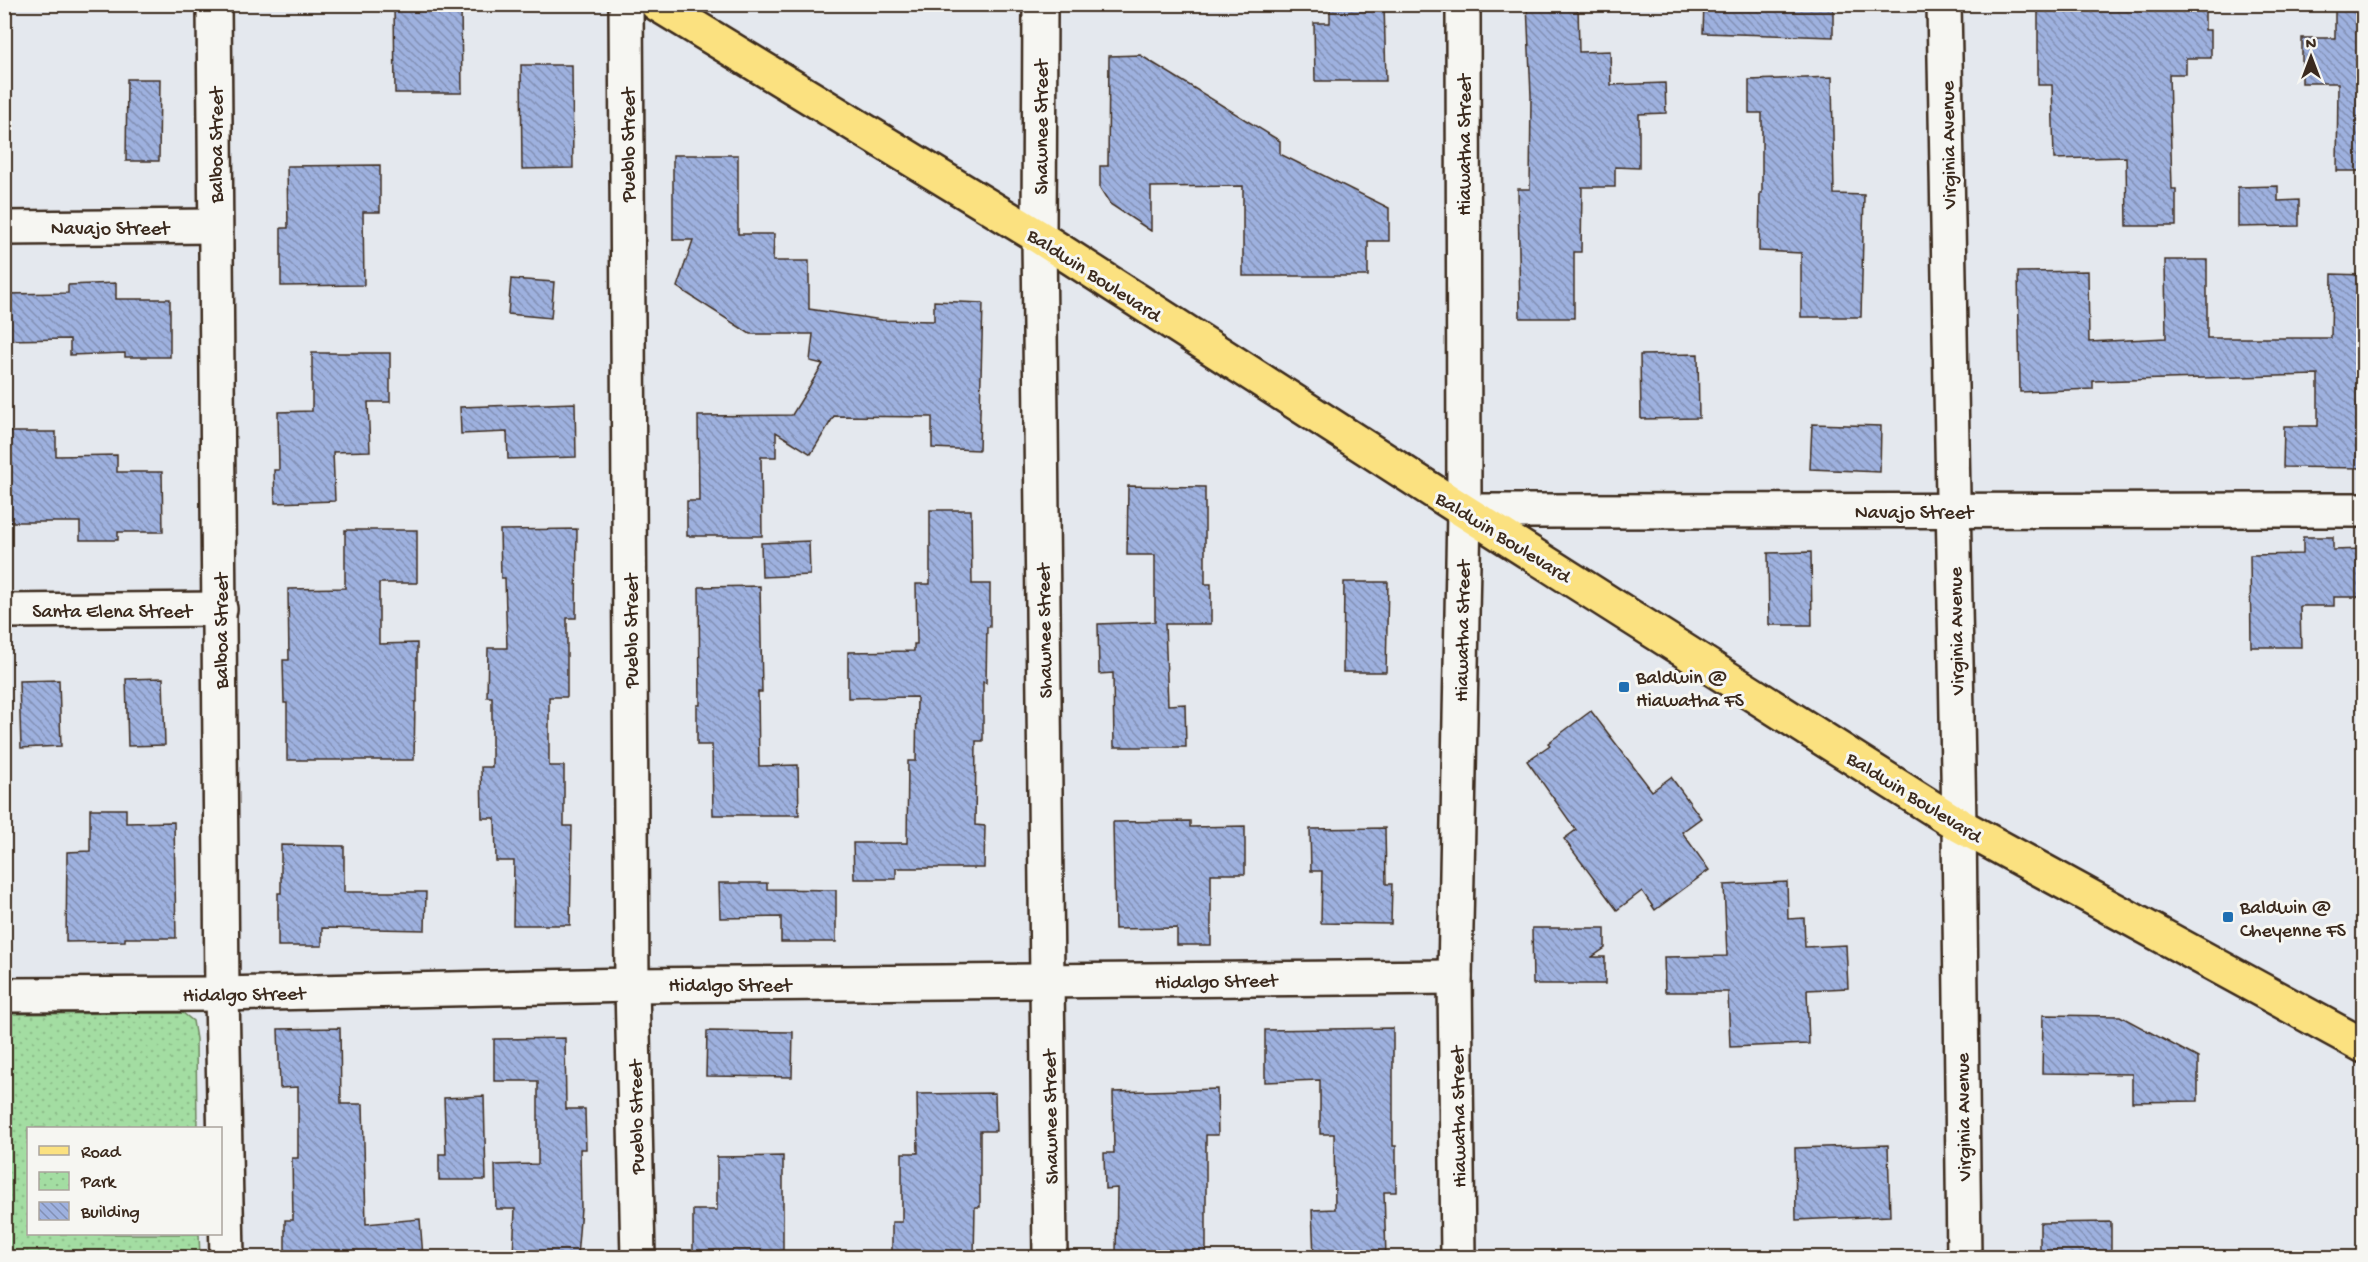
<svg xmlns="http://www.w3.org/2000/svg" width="2368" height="1262" font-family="'Gochi Hand',sans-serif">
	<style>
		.park { fill: url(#park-dots); stroke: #6f8460; stroke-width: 1.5 }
		.building { fill: url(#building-back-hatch); stroke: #3b2a1e; stroke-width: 1.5 }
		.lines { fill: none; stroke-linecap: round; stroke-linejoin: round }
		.minor-casing { stroke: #3b2a1e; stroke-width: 38 }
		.major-casing { stroke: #3b2a1e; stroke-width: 38 }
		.minor { stroke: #f6f6f2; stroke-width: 33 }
		.major { stroke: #fbe180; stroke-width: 33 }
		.poi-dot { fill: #1f6fb2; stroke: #f6f6f2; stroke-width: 2 }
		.labels { text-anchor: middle; stroke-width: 6; stroke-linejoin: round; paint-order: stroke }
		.street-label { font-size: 20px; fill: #3b2a1e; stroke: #f6f6f2 }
		.poi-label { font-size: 20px; fill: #3b2a1e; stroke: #f6f6f2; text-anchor: start }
	</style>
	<defs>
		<pattern id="park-dots" width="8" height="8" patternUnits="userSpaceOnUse" patternTransform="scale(1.5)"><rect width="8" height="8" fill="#a3dda2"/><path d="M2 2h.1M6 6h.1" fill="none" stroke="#8dbe8b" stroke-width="1.8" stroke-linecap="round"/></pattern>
		<pattern id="building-back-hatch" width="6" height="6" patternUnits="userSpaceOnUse" patternTransform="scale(1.5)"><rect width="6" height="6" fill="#9eb1df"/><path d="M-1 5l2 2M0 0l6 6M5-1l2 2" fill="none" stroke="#8290b4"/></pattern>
	</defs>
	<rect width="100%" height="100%" fill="#e4e8ee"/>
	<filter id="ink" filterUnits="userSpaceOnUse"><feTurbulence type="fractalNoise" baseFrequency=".0167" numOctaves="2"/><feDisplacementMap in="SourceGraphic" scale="12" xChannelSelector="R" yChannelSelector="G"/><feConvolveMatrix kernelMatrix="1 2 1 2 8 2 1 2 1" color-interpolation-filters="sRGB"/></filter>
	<g filter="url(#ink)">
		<polygon class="park" points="183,1013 193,1021 196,1039 197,1128 28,1128 28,1234 199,1234 200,1257 5,1257 5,1014"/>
		<g class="building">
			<polygon points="394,4 461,4 462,93 395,93"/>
			<polygon points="1330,4 1384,4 1386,81 1315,81 1314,23 1330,23"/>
			<polygon points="1527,4 1578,4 1579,52 1610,51 1611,85 1665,83 1666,113 1639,114 1639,168 1615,167 1615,187 1582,187 1581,252 1574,252 1574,318 1520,318 1518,189 1530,189 1531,96"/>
			<polygon points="1704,4 1833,4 1833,37 1703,33"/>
			<polygon points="2038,4 2205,4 2205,30 2211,30 2211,58 2186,58 2186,74 2169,74 2172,189 2176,189 2176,226 2127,226 2126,157 2054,159 2052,85 2038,85"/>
			<polygon points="2335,4 2364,4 2364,171 2337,171 2338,83 2302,83 2302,38 2335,38"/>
			<polygon points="1140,55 1280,141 1280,154 1389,208 1389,241 1368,241 1368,276 1243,276 1243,186 1151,187 1151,231 1110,204 1100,188 1100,166 1108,166 1109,56"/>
			<polygon points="521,65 572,65 573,168 522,169"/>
			<polygon points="1832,77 1834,194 1864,195 1861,317 1801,317 1801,253 1759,251 1760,193 1762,193 1762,113 1749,113 1749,80"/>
			<polygon points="127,79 160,79 159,161 126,161"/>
			<polygon points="673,155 738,155 738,234 774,234 773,261 809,261 809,309 882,320 934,321 934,301 983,303 979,450 932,448 932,417 834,416 811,454 776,432 776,457 761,457 762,536 687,536 687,501 699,501 698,416 792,415 823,364 810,361 813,334 750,334 677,287 693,240 673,240"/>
			<polygon points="380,165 380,212 363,212 364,285 281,286 281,228 288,228 287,166"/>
			<polygon points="2278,186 2278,201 2299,200 2299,226 2238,227 2238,187"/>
			<polygon points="2165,260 2207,260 2207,338 2331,338 2332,274 2364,275 2364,468 2283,467 2284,426 2318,426 2318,375 2093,381 2093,389 2020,392 2018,272 2088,271 2089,342 2166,338"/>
			<polygon points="511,279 554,282 551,318 508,314"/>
			<polygon points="116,283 116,299 170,299 170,357 125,357 125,353 70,355 70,339 4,340 4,294 68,293 68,285"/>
			<polygon points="312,353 390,353 390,402 368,402 370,451 333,452 335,501 275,503 274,470 279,470 278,412 312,411"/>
			<polygon points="1698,354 1699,418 1641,419 1640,355"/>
			<polygon points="575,403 576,457 508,459 507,432 461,434 460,407"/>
			<polygon points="1812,424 1881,426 1880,472 1810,469"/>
			<polygon points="4,432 56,432 56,456 117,455 117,472 162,472 163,532 118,532 118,540 80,540 80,522 5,522"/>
			<polygon points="1128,486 1205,487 1205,584 1211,584 1211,624 1165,624 1168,705 1185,704 1186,747 1114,747 1113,673 1099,674 1098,624 1155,622 1155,555 1127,555"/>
			<polygon points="930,510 971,510 972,584 990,584 990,627 987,627 986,683 983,682 983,741 976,741 975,825 985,826 984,868 896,868 896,879 854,879 853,843 907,843 908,761 916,761 917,697 848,698 848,652 914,651 914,644 917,644 916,584 930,584"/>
			<polygon points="577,529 576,618 567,618 567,697 549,697 549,766 564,766 564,826 572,826 570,925 513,925 514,861 496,861 495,818 482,818 481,767 492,767 492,697 487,697 488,648 507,648 505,578 501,578 500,530"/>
			<polygon points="345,530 417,530 417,583 379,583 379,644 417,643 417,702 415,702 414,760 287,760 287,703 284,703 283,660 289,660 288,589 345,588"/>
			<polygon points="2303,537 2333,537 2333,550 2364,549 2364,597 2334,597 2334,606 2300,606 2301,647 2251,647 2250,555 2303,554"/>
			<polygon points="809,541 810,575 762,577 761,543"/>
			<polygon points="1811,552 1812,625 1769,625 1768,553"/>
			<polygon points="1344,582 1388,582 1386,672 1343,672"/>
			<polygon points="760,586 762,692 758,692 759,766 798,765 799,815 713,815 712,745 697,745 697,705 700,705 699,587"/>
			<polygon points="163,678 165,745 128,746 126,679"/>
			<polygon points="59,680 61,746 21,748 19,681"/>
			<polygon points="1591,711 1652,791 1671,777 1701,818 1682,832 1709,870 1655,910 1642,891 1617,910 1564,839 1576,830 1527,761 1550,745 1548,743"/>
			<polygon points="90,809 126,809 126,823 174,822 176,938 125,938 125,941 66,942 67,852 90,851"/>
			<polygon points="1190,821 1190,827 1245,826 1245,874 1211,874 1211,945 1177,945 1177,928 1115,929 1113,822"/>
			<polygon points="1385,828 1386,884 1392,884 1391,924 1321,923 1322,871 1311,871 1310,829"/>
			<polygon points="281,845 344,846 344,892 426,892 425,930 322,928 322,946 278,946 278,893 281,893"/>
			<polygon points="1787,882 1788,919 1804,918 1805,947 1846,945 1848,988 1807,990 1809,1044 1730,1047 1728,992 1665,992 1664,957 1727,956 1724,885"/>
			<polygon points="719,883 767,883 767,889 836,890 836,942 781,942 781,917 720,918"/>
			<polygon points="1532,928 1605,928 1605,948 1592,957 1605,957 1605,984 1533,984"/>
			<polygon points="2043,1015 2120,1016 2198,1058 2198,1101 2132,1102 2132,1074 2042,1073"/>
			<polygon points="340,1028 341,1104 363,1104 366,1224 420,1219 423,1257 285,1257 285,1220 293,1220 292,1158 298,1158 298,1087 280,1088 278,1029"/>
			<polygon points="1393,1028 1393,1146 1396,1146 1396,1192 1384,1192 1386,1257 1314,1257 1312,1210 1335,1209 1334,1134 1320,1134 1320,1080 1265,1082 1265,1030"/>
			<polygon points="707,1031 793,1032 792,1077 706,1076"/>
			<polygon points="565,1038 566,1109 585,1109 586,1149 580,1149 581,1208 577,1257 513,1257 515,1209 496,1209 495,1165 538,1164 538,1081 494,1081 494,1039"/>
			<polygon points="1217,1089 1218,1135 1206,1135 1206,1255 1116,1253 1117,1188 1105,1189 1104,1153 1114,1153 1113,1092"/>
			<polygon points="995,1093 996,1131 980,1131 980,1207 975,1207 974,1257 892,1257 892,1222 902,1222 902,1153 918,1153 917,1094"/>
			<polygon points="484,1096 486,1180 439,1180 439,1154 446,1154 444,1098"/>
			<polygon points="1888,1145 1890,1216 1796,1220 1795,1148"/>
			<polygon points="783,1156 783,1257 693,1257 693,1210 717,1210 717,1157"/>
			<polygon points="2111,1222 2111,1257 2040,1257 2040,1223"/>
		</g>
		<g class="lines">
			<g class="minor-casing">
				<g id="minor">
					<polyline points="214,4 222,994 227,1258"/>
					<polyline points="626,4 632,985 638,1258"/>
					<polyline points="1040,4 1039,237 1050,1258"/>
					<polyline points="1944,4 1959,825 1964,1258"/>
					<polyline points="4,228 215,226"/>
					<polyline points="1464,511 2364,510"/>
					<polyline points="4,611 220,609"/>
					<polyline points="4,995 222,994 632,985 1455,977"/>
					<polyline points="1458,1258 1455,977 1464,511 1463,4"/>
				</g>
			</g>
			<g class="major-casing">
				<polyline id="major" points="657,4 1039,237 1464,511 1959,825 2364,1046"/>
			</g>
			<use href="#minor" class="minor"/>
			<use href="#major" class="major"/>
		</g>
	</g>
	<g class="poi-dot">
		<rect x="1618" y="681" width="12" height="12" rx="3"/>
		<rect x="2222" y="911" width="12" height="12" rx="3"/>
	</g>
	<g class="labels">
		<g class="street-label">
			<text transform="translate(1040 127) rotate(-90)" y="7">Shawnee Street</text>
			<text transform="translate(215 145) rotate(-90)" y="7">Balboa Street</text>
			<text transform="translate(627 145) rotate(-90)" y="7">Pueblo Street</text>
			<text transform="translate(1463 145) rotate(-90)" y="7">Hiawatha Street</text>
			<text transform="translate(1947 145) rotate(-91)" y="7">Virginia Avenue</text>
			<text x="110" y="234">Navajo Street</text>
			<text transform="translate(1095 274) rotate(33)" y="7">Baldwin Boulevard</text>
			<text x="1914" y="518">Navajo Street</text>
			<text transform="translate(1504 536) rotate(32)" y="7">Baldwin Boulevard</text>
			<text x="112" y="617">Santa Elena Street</text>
			<text transform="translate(220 631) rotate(-90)" y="7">Balboa Street</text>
			<text transform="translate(630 631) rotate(-90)" y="7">Pueblo Street</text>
			<text transform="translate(1043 631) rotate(-91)" y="7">Shawnee Street</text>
			<text transform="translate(1461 631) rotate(-89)" y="7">Hiawatha Street</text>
			<text transform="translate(1955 631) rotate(-91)" y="7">Virginia Avenue</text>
			<text transform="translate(1915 796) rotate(32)" y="7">Baldwin Boulevard</text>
			<text transform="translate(1216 980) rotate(-1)" y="7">Hidalgo Street</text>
			<text x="730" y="991">Hidalgo Street</text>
			<text transform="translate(244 993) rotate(-1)" y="7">Hidalgo Street</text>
			<text transform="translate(635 1117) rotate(-91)" y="7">Pueblo Street</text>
			<text transform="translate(1049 1117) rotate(-91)" y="7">Shawnee Street</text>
			<text transform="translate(1457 1117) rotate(-91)" y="7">Hiawatha Street</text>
			<text transform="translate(1962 1117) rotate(-91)" y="7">Virginia Avenue</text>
		</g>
		<g class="poi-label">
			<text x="1636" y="683">Baldwin @<tspan x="1636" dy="23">Hiawatha FS</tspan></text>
			<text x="2240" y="913">Baldwin @<tspan x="2240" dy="23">Cheyenne FS</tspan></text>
		</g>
	</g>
	<rect width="2368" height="1262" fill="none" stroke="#f6f6f2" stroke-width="24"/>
	<rect x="12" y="12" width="2344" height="1238" fill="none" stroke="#3b2a1e" stroke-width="2" filter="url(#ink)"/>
	<rect x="27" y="1127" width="195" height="108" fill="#f6f6f2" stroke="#aba49d" stroke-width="1.5"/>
	<rect x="39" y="1146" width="30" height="9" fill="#fbe180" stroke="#aba49d" stroke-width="1.5"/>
	<text x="81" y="1157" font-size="18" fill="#3b2a1e">Road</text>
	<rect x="39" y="1172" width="30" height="18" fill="url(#park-dots)" stroke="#aba49d" stroke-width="1.5"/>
	<text x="81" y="1187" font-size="18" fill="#3b2a1e">Park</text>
	<rect x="39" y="1202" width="30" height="18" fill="url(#building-back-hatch)" stroke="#aba49d" stroke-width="1.5"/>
	<text x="81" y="1217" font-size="18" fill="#3b2a1e">Building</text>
	<g transform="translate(2311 57)" stroke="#f6f6f2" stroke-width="4.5" paint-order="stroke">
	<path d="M0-4.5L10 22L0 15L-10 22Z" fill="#3b2a1e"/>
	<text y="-9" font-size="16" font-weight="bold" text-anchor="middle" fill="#3b2a1e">N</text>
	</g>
</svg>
